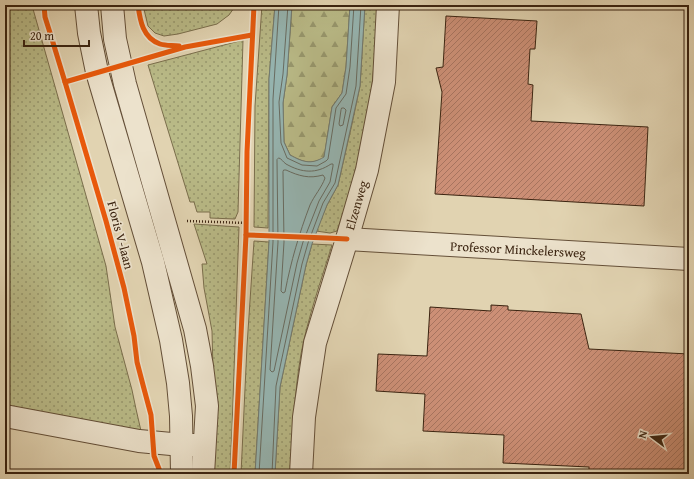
<svg xmlns="http://www.w3.org/2000/svg" width="694" height="479" font-family="'Gentium Book Plus',serif">
	<style>
		.grass { fill: url(#grass-dots); stroke: #7a6e4c }
		.forest { fill: url(#forest-firs); stroke: #7a6e4c }
		.water { fill: #96b6b3; stroke: #717b72 }
		.lines { fill: none; stroke-linecap: round; stroke-linejoin: round }
		.shore { stroke: #686c62; stroke-width: 1 }
		.building { fill: url(#building-hatch); stroke: #3a2310 }
		.minor-casing { stroke: #644f38; stroke-width: 24 }
		.path { stroke: #3a2310; stroke-width: 2.5; stroke-dasharray: 1 2; stroke-linecap: butt }
		.minor { stroke: #ece2cc; stroke-width: 22 }
		.cycleway-casing { stroke: #ece2cc; stroke-width: 8 }
		.cycleway { stroke: #e8590c; stroke-width: 5 }
		.labels { text-anchor: middle; stroke-width: 3.5; stroke-linejoin: round; paint-order: stroke }
		.street-label { font-size: 13px; fill: #3a2310; stroke: #ece2cc }
	</style>
	<defs>
		<pattern id="grass-dots" width="8" height="8" patternUnits="userSpaceOnUse"><rect width="8" height="8" fill="#b9ba87"/><path d="M2 2h.1M6 6h.1" fill="none" stroke="#97976d" stroke-width="1.8" stroke-linecap="round"/></pattern>
		<pattern id="forest-firs" width="22" height="20" patternUnits="userSpaceOnUse"><rect width="22" height="20" fill="#b9ba87"/><path d="M5 1l3.5 6h-7zM16 11l3.5 6h-7z" fill="#97976d"/></pattern>
		<pattern id="building-hatch" width="6" height="6" patternUnits="userSpaceOnUse"><rect width="6" height="6" fill="#cc8f76"/><path d="M-1 1l2-2M0 6l6-6M5 7l2-2" fill="none" stroke="#a7745f"/></pattern>
	</defs>
	<rect width="100%" height="100%" fill="#e1d3b1"/>
	<filter id="stains"><feTurbulence type="fractalNoise" baseFrequency=".005" numOctaves="4"/><feColorMatrix values="0 0 0 0 .2 0 0 0 0 .09 0 0 0 0 .02 0 0 0 .5 -.17"/></filter>
	<radialGradient id="worn" r=".72"><stop offset=".6" stop-color="#630" stop-opacity="0"/><stop offset="1" stop-color="#630" stop-opacity=".3"/></radialGradient>
	<g class="grass">
		<polygon points="5,5 31,5 33,9 106,266 115,327 132,390 136,409 141,431 5,411"/>
		<polygon points="143,5 236,5 229,15 217,24 178,34 164,36 155,33 148,26"/>
		<polygon points="262,5 275,5 269,79 268,228 254,227 255,106"/>
		<path d="M365 5H378C376 32 375 58 372 85 365 135 354 183 337 231L330 233 316 231 327 205 338 185 352 124 360 86Z"/>
		<polygon points="243,40 238,212 235,219 210,218 210,212 197,212 194,202 190,202 148,65"/>
		<polygon points="194,224 239,227 232,429 230,474 210,474 213,372 212,331 204,288 202,264 207,264"/>
		<polygon points="254,241 269,242 255,474 241,474 247,346"/>
		<path d="M312 244 332 245C321 281 308 317 301 354 294 394 293 434 291 474H275L280 387 306 265Z"/>
	</g>
	<path class="forest" d="M292 5H350L346 67 342 93 332 107 324 158C310 165 303 162 290 155L284 142 283 103 287 75Z"/>
	<path class="water" d="M275 5H292L287 75 283 103 284 142 290 155C303 162 311 165 324 157L332 107 342 93 346 67 350 5H365L360 86 338 185 327 205 312 244 306 265 280 387 275 474H255L269 242V79Z"/>
	<g class="lines">
		<g class="shore">
			<polyline points="288,5 283,74 279,102 281,143 287,158 302,165 317,166 326,161 328,159 336,108 346,94 350,67 354,5"/>
			<polygon points="342,108 344,108 346,110 343,125 340,126 339,124 341,110"/>
			<path d="M279 158C282 159 283 162 286 164 302 173 316 174 331 164H333V166L330 182 319 201 303 242 297 263 274 371 272 372 270 370 278 242 277 160Z"/>
			<path d="M284 170H286C299 176 309 179 323 175L325 178C322 187 314 196 310 205 299 234 291 261 285 292L283 293 281 291 284 242 283 172Z"/>
			<polyline points="259,474 273,242 273,99 279,5"/>
			<polyline points="272,474 276,386 302,264 308,243 323,203 335,183 356,86 361,5"/>
		</g>
	</g>
	<g class="building">
		<polygon points="446,16 537,21 535,49 530,49 528,84 533,85 531,121 648,127 644,206 435,194 442,92 436,68 443,67"/>
		<polygon points="491,305 508,306 508,310 581,314 589,349 689,354 689,474 589,474 589,467 503,463 504,435 423,431 425,394 376,391 378,354 427,356 430,307 491,311"/>
	</g>
	<g class="lines">
		<g class="minor-casing">
			<g id="minor">
				<polyline points="86,5 89,33 97,72 153,262 171,340 178,383 181,416 182,474"/>
				<polyline points="112,5 115,39 125,84 195,329 202,366 207,406 203,474"/>
				<polyline points="347,239 689,259"/>
				<polyline points="5,416 139,441 182,445 195,445"/>
				<polyline points="301,474 304,417 315,343 347,239 367,170 384,82 388,5"/>
			</g>
		</g>
		<polyline class="path" points="187,221 246,223"/>
		<use href="#minor" class="minor"/>
		<g class="cycleway-casing">
			<g id="cycleway">
				<polyline points="44,5 45,17 51,36 65,82 106,221 124,288 134,336 137,362 143,385 151,415 154,456 161,474"/>
				<path d="M138 5C140 21 143 38 160 44 166 46 173 45 179 46"/>
				<polyline points="65,82 185,47 252,35"/>
				<polyline points="246,235 327,238 347,239"/>
				<polyline points="234,474 246,235 247,152 254,5"/>
			</g>
		</g>
		<use href="#cycleway" class="cycleway"/>
	</g>
	<g class="labels">
		<g class="street-label">
			<text transform="translate(356 205) rotate(-74)" y="5">Elzenweg</text>
			<text transform="translate(121 235) rotate(75)" y="5">Floris V-laan</text>
			<text transform="translate(518 249) rotate(3)" y="5">Professor Minckelersweg</text>
		</g>
	</g>
	<rect width="694" height="479" fill="none" stroke="#e1d3b1" stroke-width="20"/>
	<rect x="6" y="6" width="682" height="467" fill="none" stroke="#3a2310" stroke-width="2"/>
	<rect x="10" y="10" width="674" height="459" fill="none" stroke="#3a2310"/>
	<g transform="translate(652 437) rotate(286)" stroke="#ece2cc" stroke-width="3" paint-order="stroke">
	<path d="M0-3L7 15L0 10L-7 15Z" fill="#3a2310"/>
	<text y="-6" font-size="11" font-weight="bold" text-anchor="middle" fill="#3a2310">N</text>
	</g>
	<path d="M24 40v6h65v-6" fill="none" stroke="#3a2310" stroke-width="2"/>
	<text x="30" y="40" font-size="12" fill="#3a2310" stroke="#ece2cc" stroke-width="3" paint-order="stroke">20 m</text>
	<rect width="100%" height="100%" filter="url(#stains)"/>
	<rect width="100%" height="100%" fill="url(#worn)"/>
</svg>
